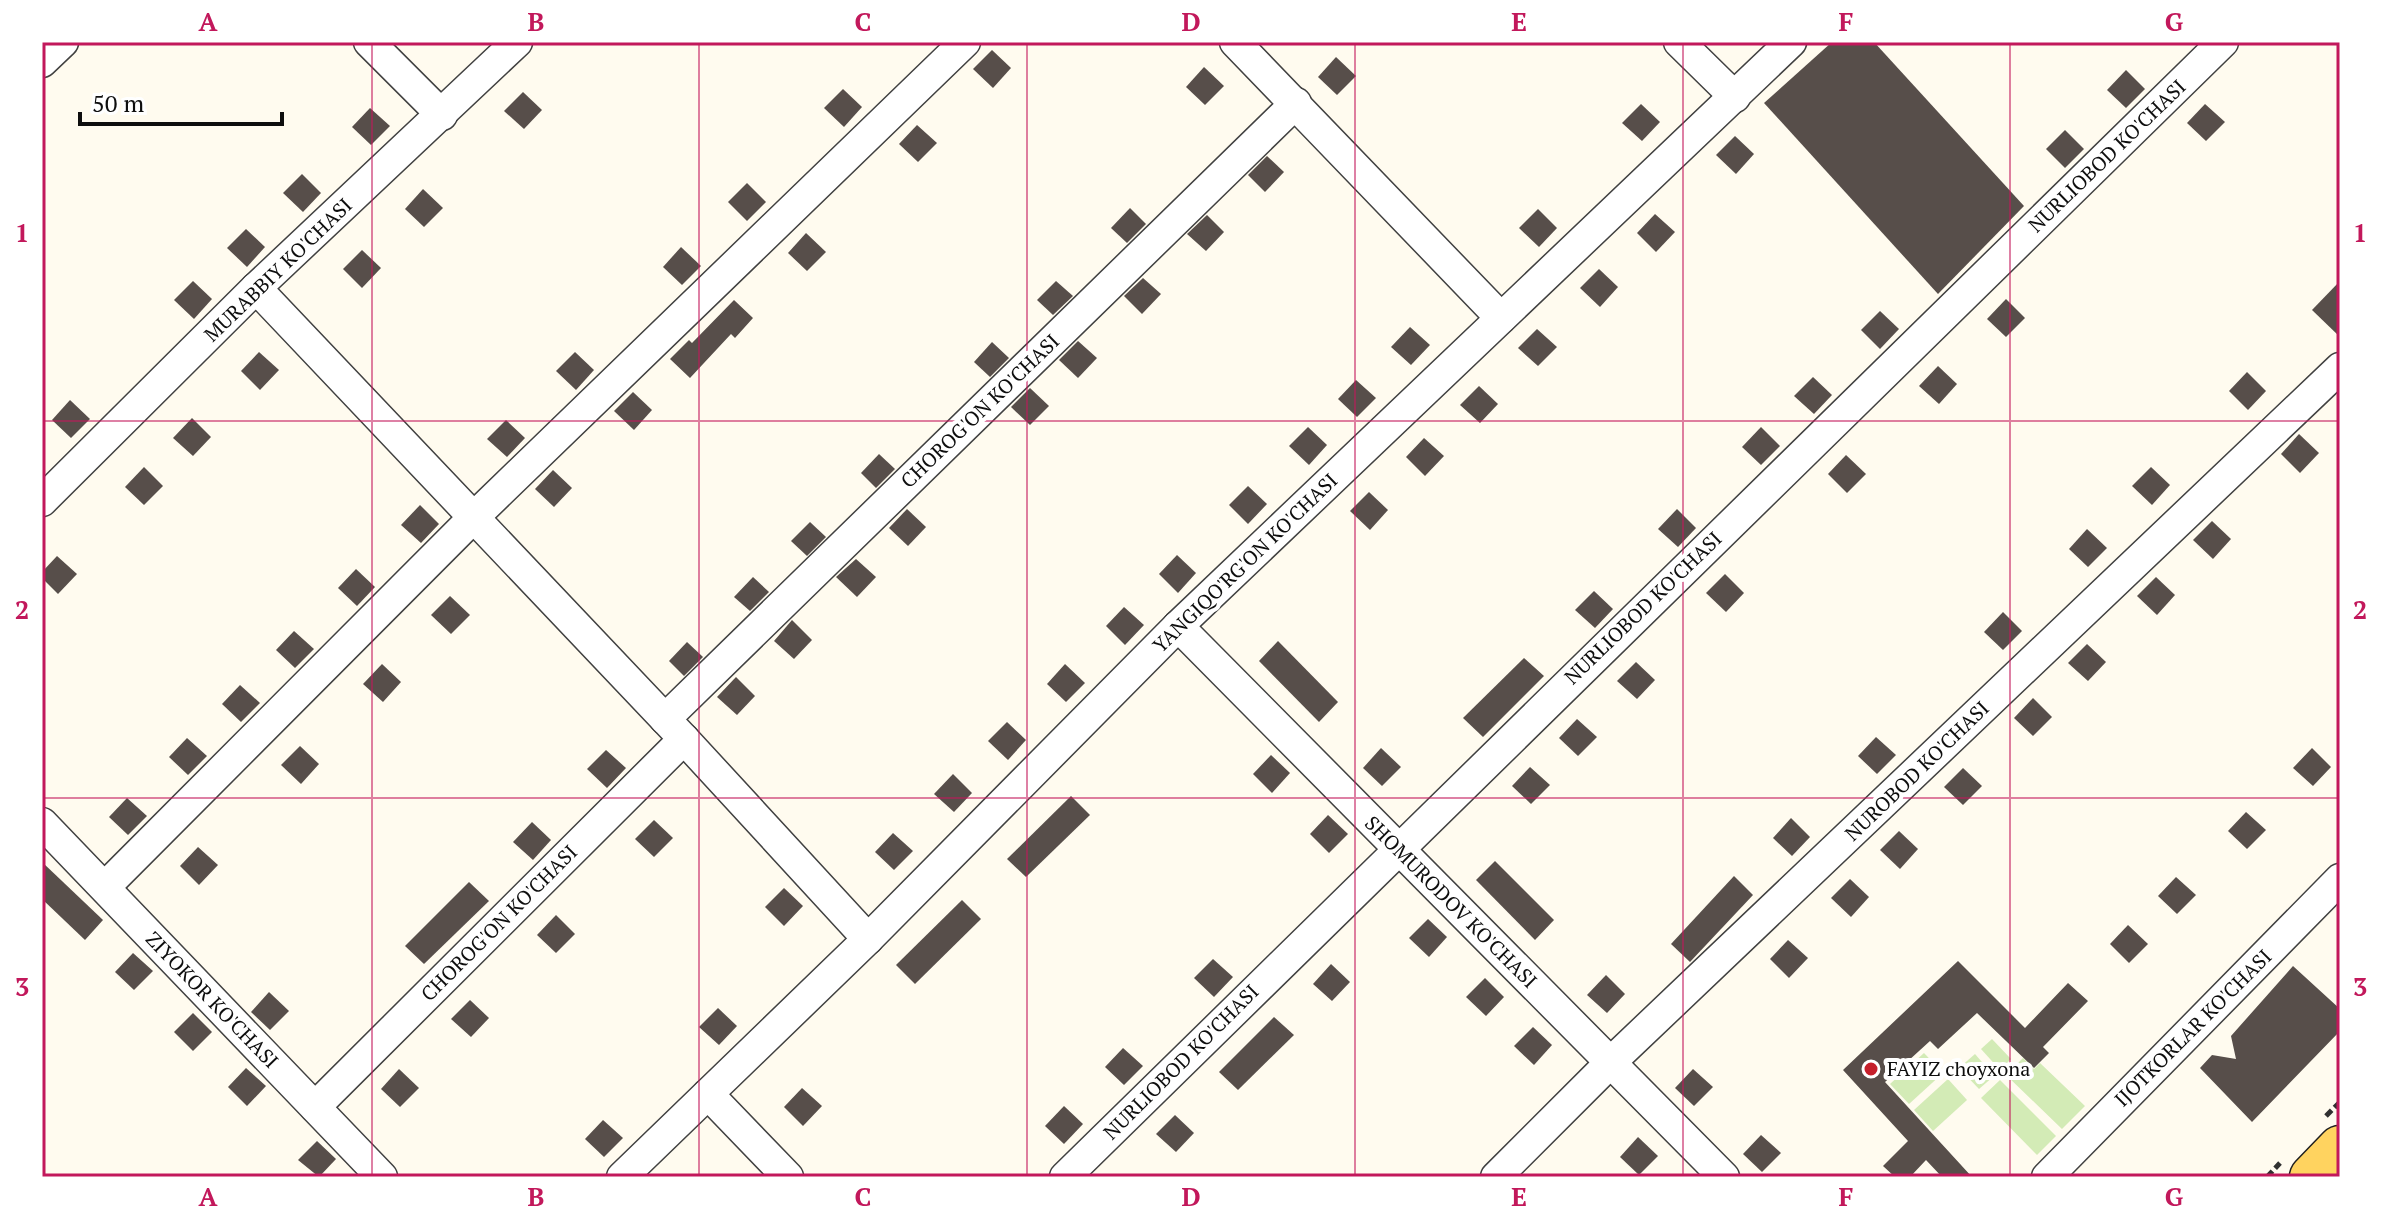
<svg xmlns="http://www.w3.org/2000/svg" width="2382" height="1219" font-family="'PT Serif',serif">
	<style>
		.green { fill: #d3ebb6 }
		.building { fill: #574e4a }
		.lines { fill: none; stroke-linecap: round; stroke-linejoin: round }
		.minor-casing { stroke: #414141; stroke-width: 33 }
		.primary-casing { stroke: #1f1f1f; stroke-width: 47 }
		.path { stroke: #303030; stroke-width: 5; stroke-dasharray: 8 4; stroke-linecap: butt }
		.minor { stroke: #fff; stroke-width: 30 }
		.primary { stroke: #ffd35f; stroke-width: 44 }
		.grid { fill: none; stroke: #c2185b; stroke-width: 2; stroke-opacity: 0.55 }
		.poi-dot { fill: #c51f2b; stroke: #fff; stroke-width: 3 }
		.labels { text-anchor: middle; stroke-width: 8; stroke-linejoin: round; paint-order: stroke }
		.street-label { font-size: 20px; fill: #0e0e0e; stroke: #fff }
		.poi-label { font-size: 20px; fill: #0e0e0e; stroke: #fff; text-anchor: start }
		.neatline { fill: none; stroke: #c2185b; stroke-width: 3 }
		.grid-label { font-size: 26px; text-anchor: middle; font-weight: bold; fill: #c2185b }
	</style>
	<rect width="100%" height="100%" fill="#fffbef"/>
	<g class="green">
		<polygon points="1992,1039 2011,1059 2000,1070 1981,1049"/>
		<polygon points="1924,1053 1943,1073 1909,1104 1890,1084"/>
		<polygon points="1975,1054 1994,1076 1979,1089 1959,1068"/>
		<polygon points="2023,1058 2034,1069 2040,1063 2085,1106 2062,1129 2006,1075"/>
		<polygon points="1948,1079 1967,1100 1933,1131 1914,1110"/>
		<polygon points="2000,1080 2056,1136 2037,1155 1981,1098"/>
	</g>
	<g class="building">
		<polygon points="1832,42 1874,42 2024,206 1938,294 1764,103"/>
		<polygon points="992,50 1011,68 993,88 973,69"/>
		<polygon points="1336,57 1356,76 1337,95 1318,77"/>
		<polygon points="1204,67 1224,86 1205,105 1186,87"/>
		<polygon points="2126,70 2145,89 2126,108 2107,90"/>
		<polygon points="843,89 862,107 844,127 824,108"/>
		<polygon points="523,92 542,110 524,129 504,111"/>
		<polygon points="1641,104 1660,122 1642,141 1622,123"/>
		<polygon points="2205,104 2225,122 2206,141 2187,123"/>
		<polygon points="370,108 390,126 371,145 352,127"/>
		<polygon points="917,125 937,143 918,162 899,144"/>
		<polygon points="2065,130 2084,149 2065,168 2046,149"/>
		<polygon points="1735,136 1754,154 1736,174 1716,155"/>
		<polygon points="1267,156 1284,172 1265,192 1248,175"/>
		<polygon points="302,174 321,193 303,212 283,193"/>
		<polygon points="747,183 766,202 747,221 728,202"/>
		<polygon points="423,189 443,208 424,227 405,209"/>
		<polygon points="1130,208 1146,224 1127,243 1111,228"/>
		<polygon points="1538,209 1557,228 1539,247 1519,228"/>
		<polygon points="1655,214 1675,232 1656,252 1637,233"/>
		<polygon points="1207,215 1224,232 1206,251 1187,234"/>
		<polygon points="246,229 265,247 247,267 227,248"/>
		<polygon points="806,233 826,252 807,271 788,253"/>
		<polygon points="681,247 701,266 682,285 663,267"/>
		<polygon points="362,250 381,268 362,288 343,269"/>
		<polygon points="1599,269 1618,287 1600,307 1580,288"/>
		<polygon points="1143,278 1161,294 1142,314 1124,296"/>
		<polygon points="193,281 212,299 194,319 174,300"/>
		<polygon points="1056,281 1073,296 1053,315 1037,300"/>
		<polygon points="2340,281 2340,337 2312,310"/>
		<polygon points="2006,299 2025,318 2006,337 1987,319"/>
		<polygon points="734,300 753,318 735,338 731,334 690,378 670,359 689,340 692,343"/>
		<polygon points="1880,311 1899,329 1880,349 1861,330"/>
		<polygon points="1410,327 1430,345 1411,365 1391,347"/>
		<polygon points="1537,329 1557,347 1538,366 1518,348"/>
		<polygon points="1078,341 1097,358 1078,378 1059,360"/>
		<polygon points="992,342 1009,358 990,377 974,362"/>
		<polygon points="259,352 279,370 260,390 241,371"/>
		<polygon points="575,352 594,370 576,390 556,371"/>
		<polygon points="1938,366 1957,384 1939,404 1919,386"/>
		<polygon points="2247,372 2266,391 2248,410 2229,391"/>
		<polygon points="1813,377 1832,395 1814,414 1794,396"/>
		<polygon points="1356,380 1376,398 1357,417 1338,399"/>
		<polygon points="1479,386 1498,404 1480,423 1460,405"/>
		<polygon points="1030,388 1049,406 1030,425 1011,407"/>
		<polygon points="633,392 652,410 634,430 614,411"/>
		<polygon points="70,400 90,419 71,438 52,420"/>
		<polygon points="192,418 211,437 193,456 173,438"/>
		<polygon points="506,420 525,438 507,457 487,439"/>
		<polygon points="1308,427 1327,445 1309,465 1289,446"/>
		<polygon points="1761,427 1780,446 1761,465 1742,447"/>
		<polygon points="2299,434 2319,453 2300,473 2281,454"/>
		<polygon points="1424,438 1444,456 1425,476 1406,457"/>
		<polygon points="879,454 895,469 876,488 861,473"/>
		<polygon points="1846,455 1866,474 1847,493 1828,474"/>
		<polygon points="144,467 163,486 144,505 125,487"/>
		<polygon points="2151,467 2170,485 2152,505 2132,486"/>
		<polygon points="553,470 572,488 554,507 535,489"/>
		<polygon points="1248,486 1267,504 1248,524 1229,505"/>
		<polygon points="1369,492 1388,510 1370,530 1350,511"/>
		<polygon points="420,505 439,524 421,543 401,525"/>
		<polygon points="907,509 926,527 908,546 889,528"/>
		<polygon points="1677,509 1696,528 1678,547 1658,529"/>
		<polygon points="2212,521 2231,539 2213,559 2193,540"/>
		<polygon points="810,522 826,537 807,556 791,541"/>
		<polygon points="2087,529 2107,548 2088,567 2069,549"/>
		<polygon points="1177,555 1196,573 1178,593 1159,574"/>
		<polygon points="57,556 77,574 58,594 42,578 42,572"/>
		<polygon points="856,559 876,577 857,597 836,577"/>
		<polygon points="356,569 375,587 357,606 338,588"/>
		<polygon points="1725,574 1744,593 1726,612 1706,593"/>
		<polygon points="753,577 769,592 750,611 734,597"/>
		<polygon points="2156,577 2175,595 2157,615 2137,596"/>
		<polygon points="1594,591 1613,609 1595,628 1575,610"/>
		<polygon points="450,596 470,615 451,634 431,615"/>
		<polygon points="1124,607 1144,625 1125,645 1106,626"/>
		<polygon points="2003,612 2022,631 2003,650 1984,632"/>
		<polygon points="792,620 812,640 794,659 774,641"/>
		<polygon points="294,631 314,649 295,668 276,650"/>
		<polygon points="1278,641 1338,702 1319,722 1259,661"/>
		<polygon points="687,642 703,657 684,676 669,661"/>
		<polygon points="2087,644 2106,662 2088,681 2068,663"/>
		<polygon points="1524,658 1544,676 1483,737 1463,718"/>
		<polygon points="1636,662 1655,680 1637,699 1617,681"/>
		<polygon points="382,664 401,682 383,702 363,684"/>
		<polygon points="1065,664 1085,683 1066,702 1047,684"/>
		<polygon points="736,677 755,696 737,715 717,697"/>
		<polygon points="240,685 260,703 241,722 222,704"/>
		<polygon points="2033,698 2052,717 2033,736 2014,718"/>
		<polygon points="1577,719 1597,737 1578,756 1559,738"/>
		<polygon points="1007,722 1026,740 1008,760 988,741"/>
		<polygon points="1876,737 1896,755 1877,774 1858,756"/>
		<polygon points="187,738 207,756 188,775 169,757"/>
		<polygon points="300,746 319,764 301,784 281,765"/>
		<polygon points="1381,748 1401,767 1382,786 1363,768"/>
		<polygon points="2312,748 2331,767 2313,786 2293,768"/>
		<polygon points="606,750 626,768 607,788 587,769"/>
		<polygon points="1271,755 1290,773 1272,793 1253,774"/>
		<polygon points="1530,767 1550,785 1531,804 1512,786"/>
		<polygon points="1963,768 1982,786 1963,805 1944,787"/>
		<polygon points="953,774 972,793 954,812 934,794"/>
		<polygon points="1071,796 1090,815 1026,877 1007,859"/>
		<polygon points="127,798 147,816 128,835 109,817"/>
		<polygon points="2246,812 2266,830 2247,849 2228,831"/>
		<polygon points="1328,815 1348,834 1329,853 1310,834"/>
		<polygon points="1791,818 1810,837 1792,856 1773,838"/>
		<polygon points="654,820 673,838 654,857 635,839"/>
		<polygon points="532,822 551,840 533,860 513,842"/>
		<polygon points="1899,831 1918,849 1900,869 1880,850"/>
		<polygon points="893,833 913,851 894,870 875,852"/>
		<polygon points="198,847 218,865 199,885 180,866"/>
		<polygon points="1495,861 1554,920 1535,940 1476,880"/>
		<polygon points="42,862 103,920 85,940 42,899"/>
		<polygon points="1734,876 1753,895 1690,962 1671,944"/>
		<polygon points="2176,877 2196,895 2177,914 2158,896"/>
		<polygon points="1850,879 1869,897 1851,917 1831,898"/>
		<polygon points="469,882 489,901 424,964 405,946"/>
		<polygon points="784,888 803,906 784,926 765,907"/>
		<polygon points="962,900 981,919 915,984 896,965"/>
		<polygon points="556,915 575,934 556,953 537,935"/>
		<polygon points="1428,919 1447,937 1429,957 1409,938"/>
		<polygon points="2128,925 2148,944 2129,963 2110,944"/>
		<polygon points="1788,940 1808,958 1789,978 1770,959"/>
		<polygon points="133,953 153,971 134,990 115,972"/>
		<polygon points="1213,959 1233,977 1214,997 1194,978"/>
		<polygon points="1958,961 2025,1028 2068,983 2088,1001 2043,1047 2049,1053 2034,1068 1977,1013 1938,1049 1930,1041 1885,1082 1972,1177 1942,1177 1926,1160 1910,1177 1895,1177 1883,1166 1908,1141 1843,1070"/>
		<polygon points="1331,964 1350,982 1332,1001 1313,984"/>
		<polygon points="2293,966 2340,1009 2340,1031 2252,1122 2200,1068 2212,1055 2236,1059 2231,1036"/>
		<polygon points="1606,975 1625,994 1607,1013 1587,995"/>
		<polygon points="1485,978 1504,997 1486,1016 1466,997"/>
		<polygon points="269,992 289,1011 270,1030 251,1012"/>
		<polygon points="470,1000 489,1018 471,1037 451,1019"/>
		<polygon points="718,1008 737,1026 719,1045 699,1027"/>
		<polygon points="193,1013 212,1032 193,1051 174,1032"/>
		<polygon points="1274,1017 1294,1035 1238,1090 1219,1072"/>
		<polygon points="1533,1027 1552,1045 1534,1065 1514,1046"/>
		<polygon points="1123,1048 1143,1066 1124,1085 1105,1067"/>
		<polygon points="246,1068 266,1086 247,1106 228,1087"/>
		<polygon points="399,1069 419,1088 400,1107 381,1089"/>
		<polygon points="1693,1069 1713,1087 1694,1106 1675,1088"/>
		<polygon points="802,1088 822,1106 803,1126 784,1107"/>
		<polygon points="1064,1106 1083,1124 1064,1144 1045,1126"/>
		<polygon points="1175,1115 1194,1133 1176,1152 1156,1134"/>
		<polygon points="603,1120 623,1138 604,1157 585,1139"/>
		<polygon points="1761,1135 1781,1153 1762,1172 1743,1154"/>
		<polygon points="1638,1137 1658,1156 1639,1175 1620,1157"/>
		<polygon points="317,1141 336,1159 319,1177 298,1160"/>
	</g>
	<g class="lines">
		<g class="minor-casing">
			<g id="minor">
				<polyline points="369,42 442,115"/>
				<polyline points="1235,42 1501,318"/>
				<polyline points="1679,42 1735,97"/>
				<polyline points="42,62 63,42"/>
				<polyline points="256,288 684,739 868,939"/>
				<polyline points="42,501 256,288 517,42"/>
				<polyline points="1178,626 1724,1177"/>
				<polyline points="665,719 1296,103"/>
				<polyline points="42,823 382,1177"/>
				<polyline points="105,887 472,519 965,42"/>
				<polyline points="708,1094 788,1177"/>
				<polyline points="315,1107 684,739"/>
				<polyline points="622,1177 868,939 1178,626 1791,42"/>
				<polyline points="1065,1177 2223,42"/>
				<polyline points="1496,1177 1611,1062 2340,368"/>
				<polyline points="2047,1177 2340,879"/>
			</g>
		</g>
		<g class="primary-casing">
			<polyline id="primary" points="2312,1177 2340,1148"/>
		</g>
		<g class="path">
			<polyline points="2326,1116 2340,1102"/>
			<polyline points="2267,1177 2280,1163"/>
		</g>
		<use href="#minor" class="minor"/>
		<use href="#primary" class="primary"/>
	</g>
	<path class="grid" d="M372 42V1177M699 42V1177M1027 42V1177M1355 42V1177M1683 42V1177M2010 42V1177M42 421H2340M42 798H2340"/>
	<circle class="poi-dot" cx="1871" cy="1069" r="8"/>
	<g class="labels">
		<g class="street-label">
			<text transform="translate(2107 156) rotate(-44)" y="7">NURLIOBOD KO'CHASI</text>
			<text transform="translate(278 270) rotate(-44)" y="7">MURABBIY KO'CHASI</text>
			<text transform="translate(980 411) rotate(-44)" y="7">CHOROG'ON KO'CHASI</text>
			<text transform="translate(1245 563) rotate(-44)" y="7">YANGIQO'RG'ON KO'CHASI</text>
			<text transform="translate(1643 608) rotate(-44)" y="7">NURLIOBOD KO'CHASI</text>
			<text transform="translate(1917 771) rotate(-44)" y="7">NUROBOD KO'CHASI</text>
			<text transform="translate(1451 902) rotate(45)" y="7">SHOMURODOV KO'CHASI</text>
			<text transform="translate(499 923) rotate(-45)" y="7">CHOROG'ON KO'CHASI</text>
			<text transform="translate(212 1000) rotate(46)" y="7">ZIYOKOR KO'CHASI</text>
			<text transform="translate(2193 1028) rotate(-45)" y="7">IJOTKORLAR KO'CHASI</text>
			<text transform="translate(1181 1062) rotate(-45)" y="7">NURLIOBOD KO'CHASI</text>
		</g>
		<g class="poi-label">
			<text x="1887" y="1076">FAYIZ choyxona</text>
		</g>
	</g>
	<rect width="2382" height="1219" fill="none" stroke="#ffffff" stroke-width="88"/>
	<path d="M80 112v12h202v-12" fill="none" stroke="#0e0e0e" stroke-width="4"/>
	<text x="92" y="112" font-size="24" fill="#0e0e0e" stroke="#ffffff" stroke-width="6" paint-order="stroke">50 m</text>
	<rect x="44" y="44" width="2294" height="1131" class="neatline"/>
	<g class="grid-label">
		<text x="208" y="31">A</text>
		<text x="536" y="31">B</text>
		<text x="863" y="31">C</text>
		<text x="1191" y="31">D</text>
		<text x="1519" y="31">E</text>
		<text x="1846" y="31">F</text>
		<text x="2174" y="31">G</text>
		<text x="22" y="242">1</text>
		<text x="2360" y="242">1</text>
		<text x="22" y="619">2</text>
		<text x="2360" y="619">2</text>
		<text x="22" y="996">3</text>
		<text x="2360" y="996">3</text>
		<text x="208" y="1206">A</text>
		<text x="536" y="1206">B</text>
		<text x="863" y="1206">C</text>
		<text x="1191" y="1206">D</text>
		<text x="1519" y="1206">E</text>
		<text x="1846" y="1206">F</text>
		<text x="2174" y="1206">G</text>
	</g>
</svg>
